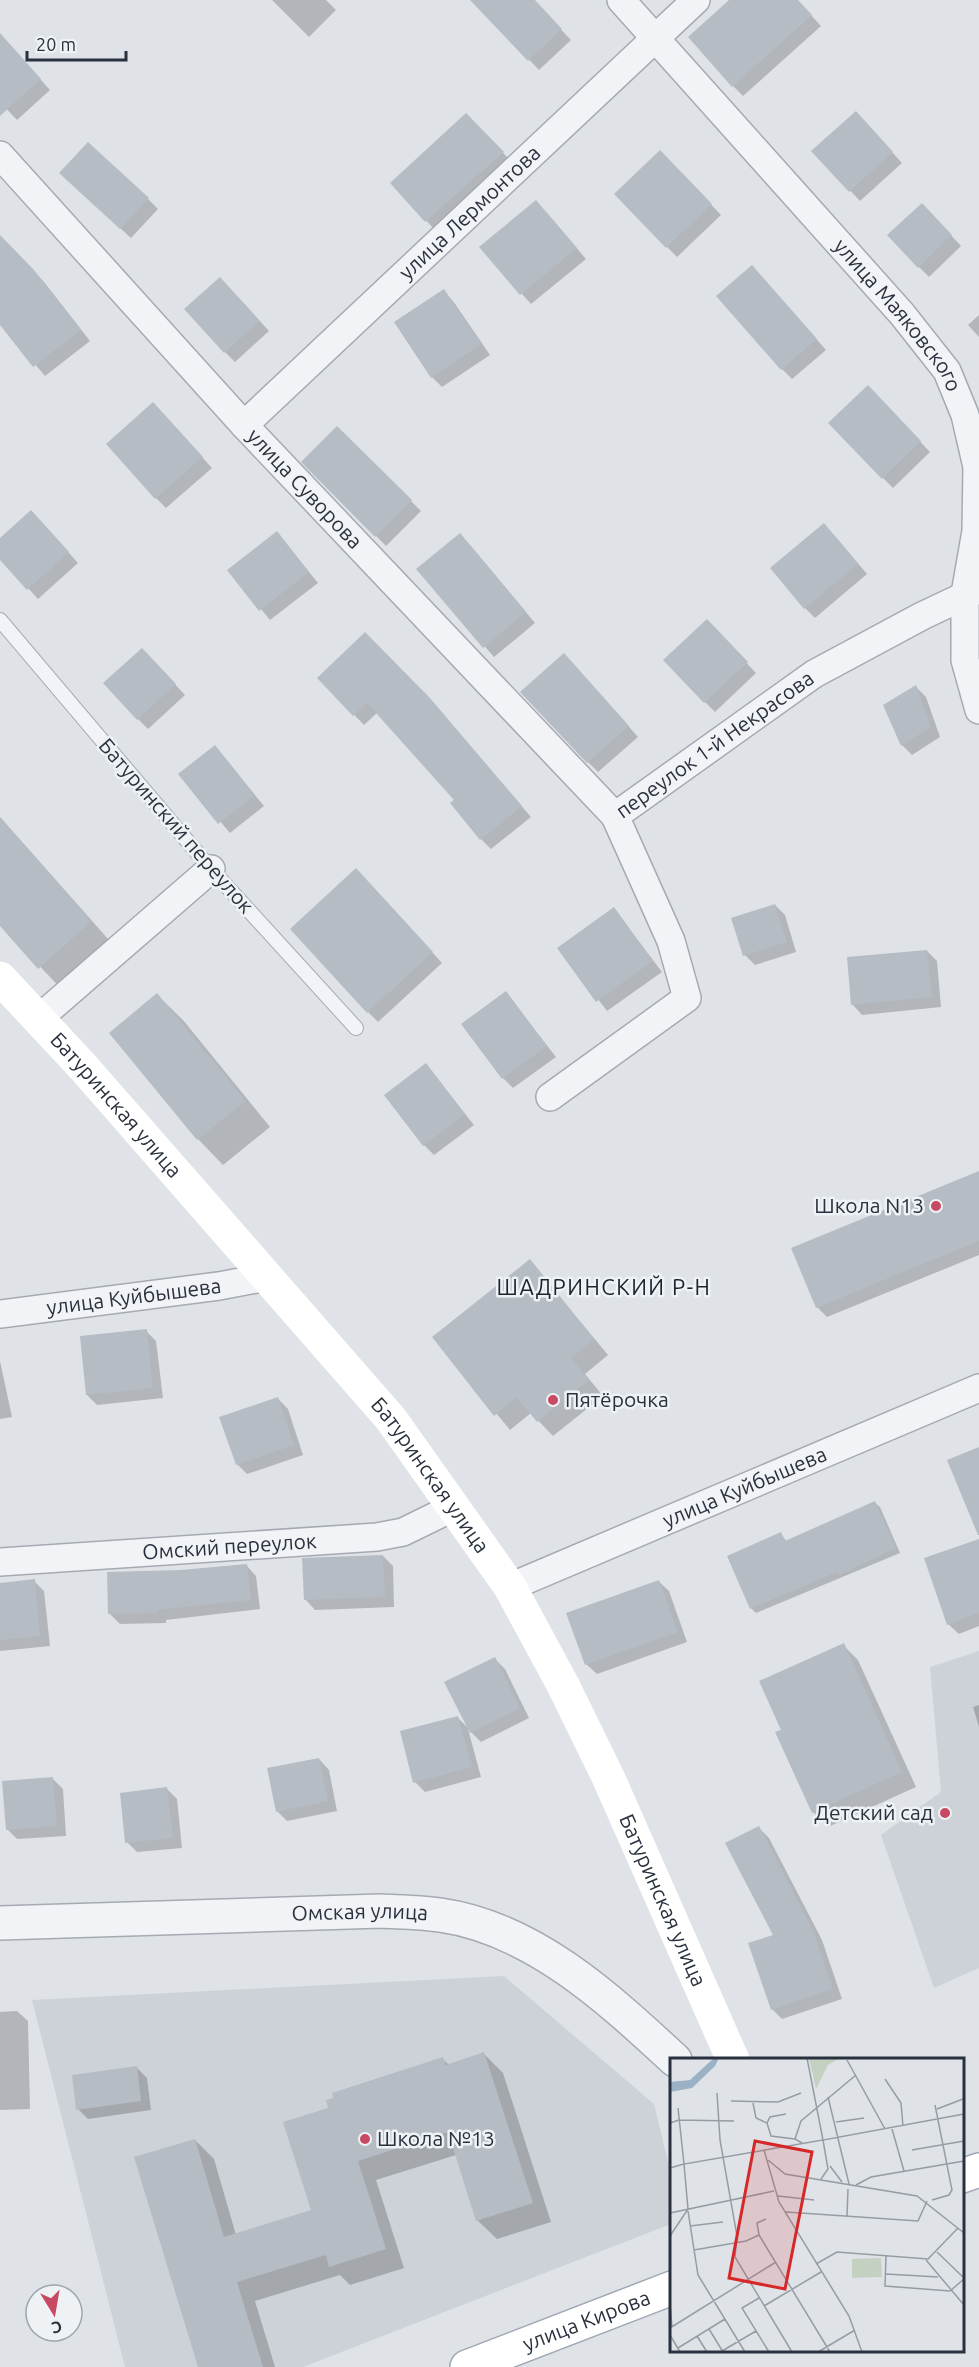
<svg xmlns="http://www.w3.org/2000/svg" width="979" height="2367" font-family="Ubuntu,sans-serif">
	<style>
		.built { fill: #cdd2d9 }
		.shadow { fill: #0003 }
		.building { fill: #b6bcc4 }
		.lines { fill: none; stroke-linecap: round; stroke-linejoin: round }
		.service-casing { stroke: #a5aab2; stroke-width: 16 }
		.minor-casing { stroke: #a5aab2; stroke-width: 30 }
		.tertiary-casing { stroke: #a5aab2; stroke-width: 36 }
		.primary-casing { stroke: #9fa8b3; stroke-width: 36 }
		.service { stroke: #f1f3f6; stroke-width: 14 }
		.minor { stroke: #f1f3f6; stroke-width: 27 }
		.tertiary { stroke: #f1f3f6; stroke-width: 33 }
		.secondary { stroke: #fff; stroke-width: 33 }
		.primary { stroke: #fff; stroke-width: 33 }
		.poi-dot { fill: #c74962; stroke: #eef2f5; stroke-width: 2 }
		.labels { text-anchor: middle; stroke-width: 5; stroke-linejoin: round; paint-order: stroke }
		.street-label { font-size: 21px; fill: #29313e; stroke: #eef2f5 }
		.poi-label { font-size: 21px; fill: #29313e; stroke: #eef2f5; text-anchor: end }
		.neighbourhood-label { font-size: 22px; letter-spacing: 1.5px; fill: #1b232f; stroke: #eef2f5 }
		.inset-road { fill: none; stroke: #969ca4; stroke-width: 1.5 }
		.view { fill: #d62828; fill-opacity: 0.15; stroke: #d62828; stroke-width: 3 }
		.inset-edge { fill: none; stroke: #29313e; stroke-width: 3 }
	</style>
	<rect width="100%" height="100%" fill="#dfe3e8"/>
	<g class="built">
		<polygon points="979,1651 979,1968 934,1988 881,1835 941,1792 930,1667"/>
		<polygon points="504,1976 654,2104 671,2174 671,2224 303,2367 125,2367 32,2000"/>
	</g>
	<g class="shadow">
		<polygon points="272,0 326,0 336,10 309,37"/>
		<polygon points="472,0 533,0 571,40 539,70"/>
		<polygon points="731,0 797,0 821,26 743,96 733,86"/>
		<polygon points="0,34 50,90 17,120 0,102"/>
		<polygon points="466,115 513,163 436,231 392,184"/>
		<polygon points="865,123 902,163 860,201 813,151"/>
		<polygon points="670,162 721,215 677,257 616,194"/>
		<polygon points="71,183 148,199 158,209 131,238"/>
		<polygon points="546,212 586,259 531,304 481,248"/>
		<polygon points="932,215 961,246 929,277 919,267"/>
		<polygon points="0,237 44,282 90,341 45,376 0,323"/>
		<polygon points="762,277 826,350 792,379 782,369"/>
		<polygon points="230,289 269,331 235,362 225,352"/>
		<polygon points="443,291 453,301 490,355 442,387 432,377"/>
		<polygon points="979,315 979,337 968,325"/>
		<polygon points="878,397 930,452 893,488 883,478"/>
		<polygon points="163,414 212,468 166,508 156,498"/>
		<polygon points="337,428 421,511 386,546 303,462"/>
		<polygon points="41,522 78,563 38,599 0,557 0,540"/>
		<polygon points="277,533 318,583 270,620 229,570"/>
		<polygon points="834,535 867,574 815,618 805,608"/>
		<polygon points="470,545 535,623 494,657 418,570"/>
		<polygon points="716,631 756,673 715,712 705,702"/>
		<polygon points="152,660 185,695 148,729 138,719"/>
		<polygon points="574,665 638,737 598,772 588,762"/>
		<polygon points="319,678 438,710 531,817 491,849 481,839 456,800 378,712 364,725"/>
		<polygon points="916,687 926,697 940,737 912,755 902,745"/>
		<polygon points="215,747 264,806 230,833 180,774"/>
		<polygon points="0,817 116,948 65,993 0,924"/>
		<polygon points="366,880 442,963 378,1022 368,1012"/>
		<polygon points="775,905 785,915 796,952 755,965 745,955"/>
		<polygon points="614,909 662,972 607,1011 559,948"/>
		<polygon points="927,951 937,961 941,1007 862,1015 852,1004"/>
		<polygon points="506,993 556,1057 513,1088 503,1078"/>
		<polygon points="157,995 183,1020 270,1127 223,1165 198,1139"/>
		<polygon points="426,1065 474,1125 434,1155 424,1145"/>
		<polygon points="979,1172 979,1255 827,1317 817,1307"/>
		<polygon points="530,1261 608,1355 585,1374 603,1396 553,1436 531,1413 510,1430 434,1337"/>
		<polygon points="146,1331 156,1341 163,1398 97,1405 87,1395"/>
		<polygon points="0,1361 12,1417 0,1419"/>
		<polygon points="278,1399 288,1409 303,1455 247,1474 237,1464"/>
		<polygon points="875,1503 880,1507 900,1553 756,1613 751,1608 781,1534 787,1542"/>
		<polygon points="979,1543 979,1626 959,1634 948,1624"/>
		<polygon points="383,1556 393,1566 394,1607 315,1610 305,1599"/>
		<polygon points="246,1565 256,1576 260,1609 166,1620 166,1623 120,1624 110,1614 182,1572"/>
		<polygon points="34,1581 44,1591 50,1646 0,1651 0,1584"/>
		<polygon points="658,1581 669,1591 687,1642 597,1674 586,1664"/>
		<polygon points="843,1645 858,1660 916,1787 828,1827 813,1812 783,1730"/>
		<polygon points="495,1659 505,1669 529,1718 481,1742 468,1729 481,1777 425,1792 415,1782 458,1718 469,1729"/>
		<polygon points="979,1705 979,1727 973,1707"/>
		<polygon points="319,1759 329,1770 337,1811 287,1821 277,1811"/>
		<polygon points="53,1779 63,1789 66,1836 17,1839 7,1829"/>
		<polygon points="167,1789 177,1799 182,1848 137,1852 127,1842"/>
		<polygon points="759,1828 769,1838 822,1940 842,1999 782,2019 772,2009 775,1936"/>
		<polygon points="17,2011 28,2021 30,2109 0,2110 0,2012"/>
		<polygon points="484,2054 503,2073 551,2222 497,2239 477,2220 456,2155 376,2180 404,2268 350,2285 340,2275 255,2301 275,2367 199,2367 195,2140 214,2159 236,2235 313,2211 330,2109 443,2059 449,2065"/>
		<polygon points="136,2067 147,2078 151,2110 88,2119 78,2109"/>
	</g>
	<g class="building">
		<polygon points="470,0 535,0 562,29 528,61"/>
		<polygon points="729,0 798,0 812,15 732,87 688,37"/>
		<polygon points="0,33 41,79 0,116"/>
		<polygon points="856,111 893,152 849,192 811,151"/>
		<polygon points="466,113 504,152 425,222 390,183"/>
		<polygon points="88,142 149,198 120,229 59,173"/>
		<polygon points="660,150 712,204 666,248 614,194"/>
		<polygon points="536,200 577,248 520,295 479,247"/>
		<polygon points="922,203 952,235 918,268 887,235"/>
		<polygon points="0,235 34,270 81,330 33,367 0,325"/>
		<polygon points="752,265 817,339 781,370 716,296"/>
		<polygon points="220,277 260,321 224,353 184,309"/>
		<polygon points="444,289 481,344 431,378 394,322"/>
		<polygon points="868,385 921,441 882,479 828,423"/>
		<polygon points="153,402 203,457 155,499 106,444"/>
		<polygon points="337,426 412,500 375,537 301,462"/>
		<polygon points="31,510 69,552 27,590 0,560 0,538"/>
		<polygon points="824,523 858,564 804,609 770,568"/>
		<polygon points="277,531 309,572 259,611 227,570"/>
		<polygon points="460,533 526,612 483,648 416,569"/>
		<polygon points="707,619 748,662 704,703 663,660"/>
		<polygon points="365,632 429,697 522,806 480,840 450,803 454,800 367,703 353,716 317,678"/>
		<polygon points="142,648 176,684 137,720 103,683"/>
		<polygon points="564,653 629,726 587,763 520,692"/>
		<polygon points="916,685 931,727 901,746 883,705"/>
		<polygon points="215,745 255,795 218,824 178,774"/>
		<polygon points="0,818 92,921 38,969 0,926"/>
		<polygon points="356,868 433,952 367,1013 290,929"/>
		<polygon points="775,904 787,942 743,956 731,918"/>
		<polygon points="614,907 653,961 596,1002 557,948"/>
		<polygon points="927,950 932,997 851,1005 847,957"/>
		<polygon points="506,991 547,1046 502,1079 461,1024"/>
		<polygon points="157,993 246,1101 197,1140 109,1033"/>
		<polygon points="426,1063 465,1114 423,1146 384,1095"/>
		<polygon points="979,1171 979,1241 816,1308 791,1248"/>
		<polygon points="530,1259 594,1339 571,1358 589,1380 537,1422 517,1397 494,1416 432,1337"/>
		<polygon points="147,1329 153,1388 86,1395 80,1336"/>
		<polygon points="278,1397 294,1445 236,1465 219,1417"/>
		<polygon points="979,1447 979,1535 978,1535 947,1460"/>
		<polygon points="875,1501 896,1548 839,1575 837,1572 750,1609 727,1556 781,1532 785,1541"/>
		<polygon points="979,1539 979,1613 947,1625 924,1558"/>
		<polygon points="383,1555 385,1597 304,1600 302,1558"/>
		<polygon points="247,1564 251,1600 157,1610 157,1613 108,1614 107,1572 181,1570"/>
		<polygon points="35,1579 40,1636 0,1640 0,1583"/>
		<polygon points="659,1580 678,1632 585,1665 566,1613"/>
		<polygon points="844,1643 902,1772 812,1813 775,1732 781,1730 759,1681"/>
		<polygon points="495,1657 520,1708 470,1733 444,1682"/>
		<polygon points="458,1716 472,1767 413,1783 400,1731"/>
		<polygon points="319,1758 328,1801 276,1812 267,1768"/>
		<polygon points="53,1777 57,1826 6,1830 2,1781"/>
		<polygon points="167,1787 173,1838 125,1843 120,1793"/>
		<polygon points="759,1826 812,1928 833,1989 771,2010 748,1943 773,1935 725,1843"/>
		<polygon points="484,2052 533,2203 476,2221 448,2132 358,2161 386,2249 329,2267 326,2255 237,2282 263,2367 198,2367 134,2157 195,2139 224,2237 311,2210 283,2122 328,2108 326,2100 333,2098 332,2093 443,2057 446,2065"/>
		<polygon points="137,2066 141,2101 76,2110 72,2075"/>
	</g>
	<g class="lines">
		<g class="service-casing">
			<polyline id="service" points="0,620 211,869 356,1028"/>
		</g>
		<g class="minor-casing">
			<g id="minor">
				<path id="s1" d="M621 0 902 314 947 371 965 415 977 467 976 531 965 594V660L979 710"/>
				<path id="s2" d="M0 155 244 425 615 816"/>
				<path id="s3" d="M244 425 696 0"/>
				<polyline points="38,1019 211,869"/>
				<path id="s4" d="M550 1097 687 998 671 941 615 816 814 674 922 616 979 589"/>
				<path id="s5" d="M0 1314 219 1286 267 1277"/>
				<path id="s6" d="M0 1562 377 1537 403 1532 454 1507"/>
				<path id="s7" d="M510 1587 979 1388"/>
			</g>
		</g>
		<g class="tertiary-casing">
			<g id="tertiary">
				<path id="s8" d="M0 1923 381 1911C400 1912 421 1912 440 1915 533 1928 609 1999 675 2060"/>
			</g>
		</g>
		<g class="primary-casing">
			<g id="primary">
				<polyline points="962,2176 979,2170"/>
				<path id="s10" d="M467 2367 672 2288"/>
			</g>
		</g>
		<use href="#service" class="service"/>
		<use href="#minor" class="minor"/>
		<use href="#tertiary" class="tertiary"/>
		<path class="secondary" id="s9" d="M0 978 84 1068 391 1419 510 1587 563 1685 609 1779 733 2060"/>
		<use href="#primary" class="primary"/>
	</g>
	<g class="poi-dot">
		<circle cx="936" cy="1206" r="6"/>
		<circle cx="553" cy="1400" r="6"/>
		<circle cx="945" cy="1813" r="6"/>
		<circle cx="365" cy="2139" r="6"/>
	</g>
	<g class="labels">
		<g class="street-label">
			<text dy="7" stroke="none"><textPath href="#s3" startOffset="310">улица Лермонтова</textPath></text>
			<text dy="7" stroke="none"><textPath href="#s1" startOffset="420">улица Маяковского</textPath></text>
			<text dy="7" stroke="none"><textPath href="#s2" startOffset="452">улица Суворова</textPath></text>
			<text dy="7" stroke="none"><textPath href="#s4" startOffset="488">переулок 1-й Некрасова</textPath></text>
			<text transform="translate(176 826) rotate(49)" y="7">Батуринский переулок</text>
			<text dy="7" stroke="none"><textPath href="#s9" startOffset="172">Батуринская улица</textPath></text>
			<text dy="7" stroke="none"><textPath href="#s5" startOffset="135">улица Куйбышева</textPath></text>
			<text dy="7" stroke="none"><textPath href="#s9" startOffset="658">Батуринская улица</textPath></text>
			<text dy="7" stroke="none"><textPath href="#s7" startOffset="255">улица Куйбышева</textPath></text>
			<text dy="7" stroke="none"><textPath href="#s6" startOffset="230">Омский переулок</textPath></text>
			<text dy="7" stroke="none"><textPath href="#s9" startOffset="1144">Батуринская улица</textPath></text>
			<text dy="7" stroke="none"><textPath href="#s8" startOffset="360">Омская улица</textPath></text>
			<text dy="7" stroke="none"><textPath href="#s10" startOffset="128">улица Кирова</textPath></text>
		</g>
		<g class="poi-label">
			<text x="924" y="1213">Школа N13</text>
			<text x="565" y="1407" text-anchor="start">Пятёрочка</text>
			<text x="933" y="1820">Детский сад</text>
			<text x="377" y="2146" text-anchor="start">Школа №13</text>
		</g>
		<g class="neighbourhood-label">
			<text x="604" y="1295">ШАДРИНСКИЙ Р-Н</text>
		</g>
	</g>
	<g transform="translate(670 2058)">
		<rect width="294" height="294" fill="#dfe3e8"/>
		<path d="M139 0H170L158 7 146 31ZM211 200 212 219 182 220V201Z" fill="#c5d1c0"/>
		<path d="M44 0H49L45 8 22 30 0 34V24L20 22Z" fill="#9bb2c6"/>
		<path class="inset-road" d="M177 2 215 71M215 21 231 45 233 68M47 35 50 82 67 178 65 199 122 294M158 39 179 126M61 43 108 44 131 35M83 45 86 60 97 65 101 78 125 81M267 51 293 41M166 64 194 60M0 65 9 62 64 63M97 65 100 59 116 56M222 71 234 113M132 85 125 81 131 63 186 17M94 92 109 144 179 258 192 294M242 92 294 83M98 102 115 116 247 138 294 175M160 108 172 124M0 110 14 106 8 50M151 121 158 111 153 82 294 56M186 127 201 119 294 103M108 138 144 142M262 142 279 137 282 132 265 47M18 153 28 217 75 294M116 154 248 163 257 143M0 155 104 133M177 158 178 131M20 168 53 164M89 177 160 294M0 178 18 151 14 106 153 82 137 0M24 192 76 183 89 177 87 165 96 161M267 194 294 220M216 198 215 228 280 233 294 221M256 202 294 247M146 206 167 194 258 201 288 170M216 216 268 219M89 240 72 250 99 294M0 246 2 269M94 248 151 214M0 270 106 204M39 271 53 294M0 277 10 294M27 278 37 294M8 290 55 261M52 293 86 273M148 294 185 272"/>
		<path class="view" d="M85 83 142 94 115 231 59 220Z"/>
		<rect width="294" height="294" class="inset-edge"/>
	</g>
	<g transform="translate(54 2313) rotate(169)"><circle r="28" fill="#eef2f5" stroke="#9fa5ac" stroke-width="1.5"/>
	<path d="M0-4.5L10 22L0 15L-10 22Z" fill="#c74962"/>
	<text y="-9" font-size="16" font-weight="bold" text-anchor="middle" fill="#29313e">С</text>
	</g>
	<path d="M27 51v9h99v-9" fill="none" stroke="#29313e" stroke-width="3"/>
	<text x="36" y="51" font-size="18" fill="#29313e" stroke="#eef2f5" stroke-width="4.5" paint-order="stroke">20 m</text>
</svg>
